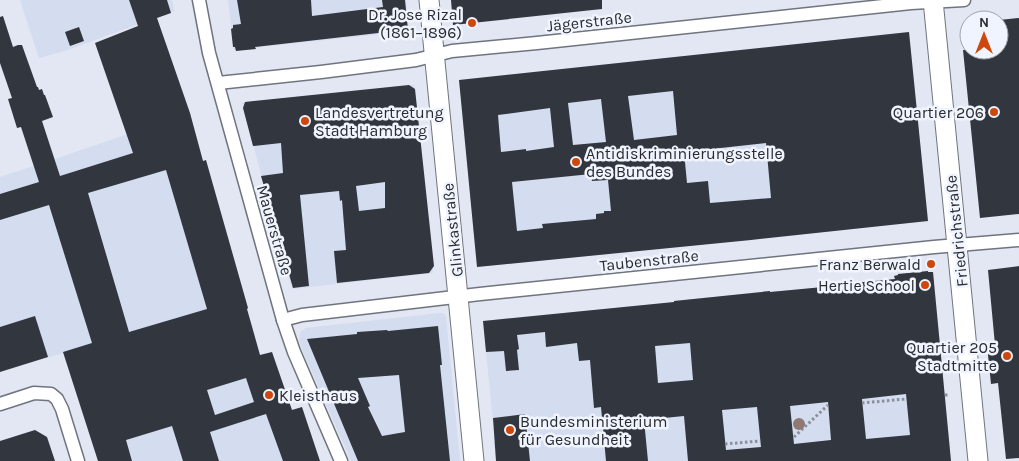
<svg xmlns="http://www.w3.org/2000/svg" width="1019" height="461" font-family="Karla,sans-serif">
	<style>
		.built { fill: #d4dcef }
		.building { fill: #32363f; fill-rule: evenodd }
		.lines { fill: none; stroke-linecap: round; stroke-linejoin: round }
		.street-casing { stroke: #6f747e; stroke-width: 15 }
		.secondary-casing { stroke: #6f747e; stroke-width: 21 }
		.path { stroke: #8b8f97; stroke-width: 3; stroke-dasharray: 2.5 2.5; stroke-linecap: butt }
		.street { stroke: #fff; stroke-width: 12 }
		.secondary { stroke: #fff; stroke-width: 19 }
		.tree { fill: #917874 }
		.poi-dot { fill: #ce480d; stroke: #f0f4fe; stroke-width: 2 }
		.labels { text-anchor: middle; stroke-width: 5; stroke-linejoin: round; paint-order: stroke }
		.poi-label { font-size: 16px; fill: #292b2f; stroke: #f0f4fe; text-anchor: end }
		.street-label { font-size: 16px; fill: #292b2f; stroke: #f0f4fe }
	</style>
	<rect width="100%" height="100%" fill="#e2e7f3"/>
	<g class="built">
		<polygon points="20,0 172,0 174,11 68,50 39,58"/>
		<polygon points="228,0 406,0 409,31 234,50"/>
		<polygon points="909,32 928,221 477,267 459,80"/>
		<polygon points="414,85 433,273 292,289 242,103"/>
		<polygon points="190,113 203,161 230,245 248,308 247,309 260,355 272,352 276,366 277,366 287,395 268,419 283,461 98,461 63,353 0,372 0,177 55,159"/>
		<polygon points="928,271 928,272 933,272 951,461 496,461 494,442 495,442 483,321 674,302 674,301 770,291 770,292 823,287 823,286 894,279 894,276 897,275 898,274"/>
		<polygon points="439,313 443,313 446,316 460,461 351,461 301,347 299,340 300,333 303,330 306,328"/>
	</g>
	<g class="building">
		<path d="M129 0H167L171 13 157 18 190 113 203 161 206 160 248 308 247 309 260 355 272 352 292 410 302 407 320 461H283L266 414 210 432 219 461H183L172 426 126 440 132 461H98L63 352 92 343 49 205 0 220V194L39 182 21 127 17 128 8 99 12 98 0 63V17L3 16 13 47 18 45H22L37 87H38L39 90 42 89 44 95H45L53 117 42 121 60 176 133 153 95 43 138 26ZM166 170 207 309 129 332 88 193ZM246 378 254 402 215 415 207 390Z"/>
		<polygon points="237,0 311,0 312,16 383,7 382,0 405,0 408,30 406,30 406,32 387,34 387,32 255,47 256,49 236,51 235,47 233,47 231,29 233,28 233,25 241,24"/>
		<polygon points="451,0 602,0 602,9 453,25"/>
		<polygon points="1019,18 1019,214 980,218 963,50 999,50 999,20"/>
		<polygon points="79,27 84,41 70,46 65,32"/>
		<path d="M909 32 928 221 751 240 477 267 459 80ZM673 91 677 135 634 140 628 96ZM601 99 606 142 573 145 568 103ZM550 108 554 147 526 151V149L501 152 498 115ZM766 143 771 198 710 203 708 181 687 183 684 152ZM591 174 592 181 608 180 611 211H604V213L596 214V219L542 224 543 228 517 231 512 182Z"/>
		<path d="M409 85 415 89 434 266 429 273 337 283 334 251 346 250 342 200 340 201 339 191 300 195 309 286 293 288 261 176 283 173 281 143 253 146 243 108 245 102ZM385 182V208L359 211 356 186Z"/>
		<polygon points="1019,266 1019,458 1006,459 998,383 991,384 987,345 995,345 988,270"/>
		<path d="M928 271V272H933L951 461H688L684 416 644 420 648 461H606L601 407 594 408 590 360 579 361 577 343 546 347 545 332 517 335 519 349 517 350 519 370 506 371 504 351 486 352 483 321 674 302V301L770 291V292L823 287V286L895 279 894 276 898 275V274ZM690 343 693 380 658 383 655 346ZM906 394 910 435 866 439 862 399ZM828 402 831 440 794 444 790 406ZM757 407 761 447 726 450 722 410Z"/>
		<polygon points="35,316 48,357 0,372 0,327"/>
		<path d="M438 326 442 365H440L450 461H358L307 339 357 334V332L387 330 388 331ZM399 375 405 432 382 436 368 407 370 406 358 378Z"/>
		<polygon points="525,414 530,461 496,461 493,418"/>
		<polygon points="35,430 47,437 55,461 0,461 0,441"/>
	</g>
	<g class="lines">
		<g class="street-casing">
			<g id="street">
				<polyline points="199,0 209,53 283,320 294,352 341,461"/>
				<polyline points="218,83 321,72 416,60 452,51 537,43 911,3 964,0"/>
				<polyline points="283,320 302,315 480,294 934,247 1019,240"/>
				<polyline points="0,404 34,393 51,394 57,399 62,409 78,461"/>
			</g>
		</g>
		<g class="secondary-casing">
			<g id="secondary">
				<polyline points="429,0 474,461"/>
				<polyline points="933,0 978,461"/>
			</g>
		</g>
		<g class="path">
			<polyline points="945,395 950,395"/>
			<polyline points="862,403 906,399"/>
			<polyline points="794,437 828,405"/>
			<polyline points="725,444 760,441"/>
		</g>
		<use href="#street" class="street"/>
		<use href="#secondary" class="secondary"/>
	</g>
	<circle class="tree" cx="799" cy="424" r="6"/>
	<g class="poi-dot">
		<circle cx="472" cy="23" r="5"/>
		<circle cx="994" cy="112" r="5"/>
		<circle cx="305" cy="121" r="5"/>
		<circle cx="576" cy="162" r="5"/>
		<circle cx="931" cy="264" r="5"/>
		<circle cx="925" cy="285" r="5"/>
		<circle cx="1007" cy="356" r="5"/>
		<circle cx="269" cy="395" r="5"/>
		<circle cx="510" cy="430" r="5"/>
	</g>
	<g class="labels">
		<g class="poi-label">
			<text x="462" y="20">Dr. Jose Rizal<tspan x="462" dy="18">(1861–1896)</tspan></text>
			<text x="315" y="118" text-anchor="start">Landesvertretung<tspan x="315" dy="18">Stadt Hamburg</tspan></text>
			<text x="984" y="118">Quartier 206</text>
			<text x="586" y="159" text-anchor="start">Antidiskriminierungsstelle<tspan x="586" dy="18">des Bundes</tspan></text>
			<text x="921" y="270">Franz Berwald</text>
			<text x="915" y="291">Hertie School</text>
			<text x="997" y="353">Quartier 205<tspan x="997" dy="18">Stadtmitte</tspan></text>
			<text x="279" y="401" text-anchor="start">Kleisthaus</text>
			<text x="520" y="427" text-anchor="start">Bundesministerium<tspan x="520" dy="18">für Gesundheit</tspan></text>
		</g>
		<g class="street-label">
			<text transform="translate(589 21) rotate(-6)" y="6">Jägerstraße</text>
			<text transform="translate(275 230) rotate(74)" y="6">Mauerstraße</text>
			<text transform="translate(452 230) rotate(-96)" y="6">Glinkastraße</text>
			<text transform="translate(956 231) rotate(-96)" y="6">Friedrichstraße</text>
			<text transform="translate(649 260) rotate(-6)" y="6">Taubenstraße</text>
		</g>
	</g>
	<g transform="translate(984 35)"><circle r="24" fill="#f0f4fe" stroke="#a0a4ab"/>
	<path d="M0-4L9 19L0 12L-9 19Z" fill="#ce480d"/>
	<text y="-8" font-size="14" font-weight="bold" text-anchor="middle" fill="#292b2f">N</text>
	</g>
</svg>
